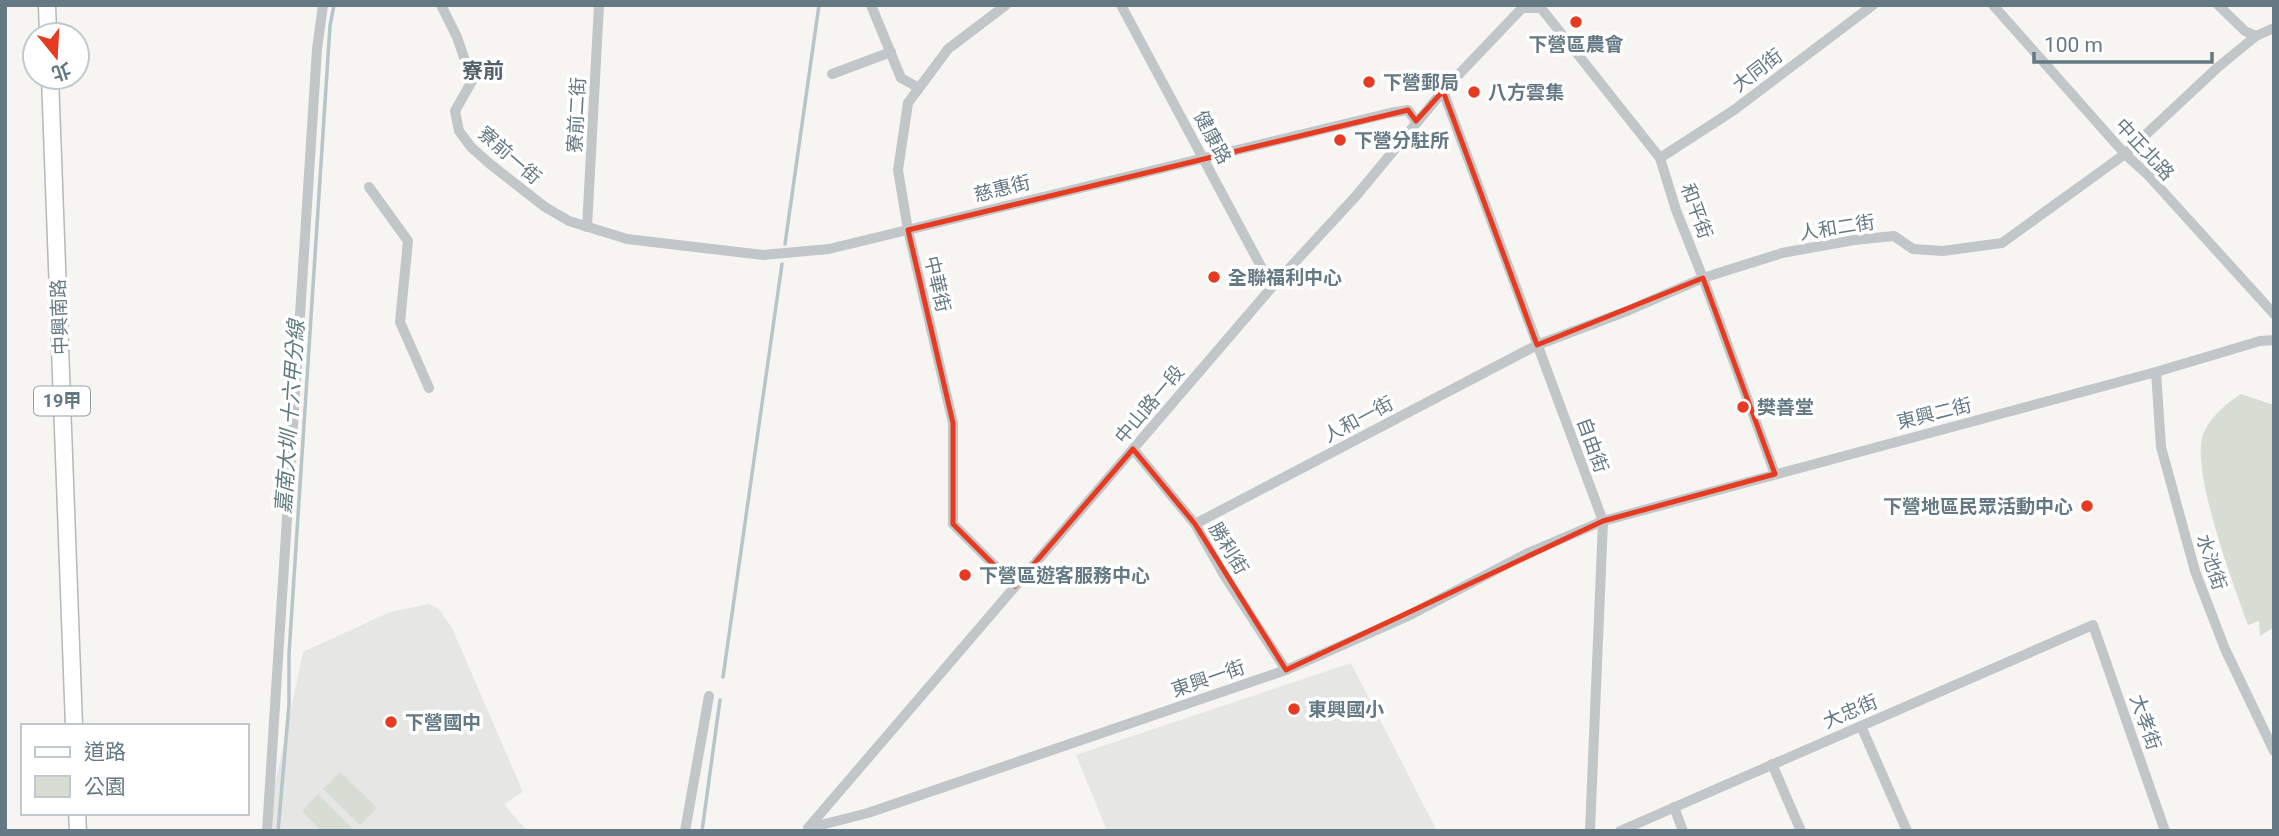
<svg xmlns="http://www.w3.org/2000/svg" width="2279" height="836" font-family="Roboto,'Noto Sans TC',sans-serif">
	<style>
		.built { fill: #e6e7e5 }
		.green { fill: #d7ddd3 }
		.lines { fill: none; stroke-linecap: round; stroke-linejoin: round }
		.stream { stroke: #b6c5c7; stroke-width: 3.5 }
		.primary-casing { stroke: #b4b9bc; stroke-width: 19 }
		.minor { stroke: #c1c6c8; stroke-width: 10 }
		.primary { stroke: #fff; stroke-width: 16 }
		.marked { fill: none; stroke: #e63b21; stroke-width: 5; stroke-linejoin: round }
		.poi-dot { fill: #e63b21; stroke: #fff; stroke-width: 2.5 }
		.labels { text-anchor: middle; stroke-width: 7; stroke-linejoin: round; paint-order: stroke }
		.shield { fill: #fff; stroke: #92a1a9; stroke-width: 2 }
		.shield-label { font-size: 18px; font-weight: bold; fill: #647984 }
		.poi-label { font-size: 19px; font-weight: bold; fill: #647984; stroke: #fff; text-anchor: start }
		.street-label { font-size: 19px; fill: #647984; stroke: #fff }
		.neighbourhood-label { font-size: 21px; font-weight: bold; fill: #526169; stroke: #fff }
		.water-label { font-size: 21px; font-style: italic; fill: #5f7b80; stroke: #fff }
	</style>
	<rect width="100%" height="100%" fill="#f6f5f2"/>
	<g class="built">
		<polygon points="429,604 439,609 452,628 523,792 504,804 527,831 265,831 303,652 390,612"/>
		<polygon points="1351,663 1437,831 1107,831 1076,755"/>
	</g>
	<g class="green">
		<path d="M2241 394 2274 405V627L2260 636 2259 621 2248 625C2235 588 2188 466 2204 432 2212 415 2227 403 2241 394Z"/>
		<polygon points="340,772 377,808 360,825 323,789"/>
		<polygon points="318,794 355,831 322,831 302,811"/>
	</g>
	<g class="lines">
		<g class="stream">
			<polyline points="785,244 819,5"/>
			<polyline points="723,677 782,264"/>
			<polyline points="278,831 289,705 289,654 330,26 334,5"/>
			<polyline points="702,831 720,700"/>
		</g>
		<g class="primary-casing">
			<g id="primary">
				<polyline points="47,5 48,35"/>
				<polyline points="50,77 74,726"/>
				<polyline points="77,813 78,831"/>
			</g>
		</g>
		<g class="minor">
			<polyline points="441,5 457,37 472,81 455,111 459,131 471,147 490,164 545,207 569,221 627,239 763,255 829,249 1390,113 1408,110 1416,121"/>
			<polyline points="871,5 901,78 919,88"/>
			<polyline points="1006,5 948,49 908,103 898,170 908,230 953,423 953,524 1015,586"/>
			<polyline points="1121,5 1272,287"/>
			<polyline points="1993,5 2125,154 2148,175 2274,314"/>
			<polyline points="2218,5 2245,31 2256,36"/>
			<polyline points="1521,8 1541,8 1660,158 1676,210 1703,278 1775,474"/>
			<polyline points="832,74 891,52"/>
			<polyline points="1443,91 1603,521 1590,831"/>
			<polyline points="1660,158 1734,110 1873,5"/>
			<polyline points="369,187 408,241 400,322 429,388"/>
			<polyline points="587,227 599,5"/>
			<polyline points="2156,372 2161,447 2195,571 2225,649 2274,751"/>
			<polyline points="1133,449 1195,524 1224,575 1286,670"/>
			<polyline points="1195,524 1537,345 1627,311 1703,278 1782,253 1854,240 1894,236 1913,249 1943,251 2002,243 2125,154 2217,68 2256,36 2274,28"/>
			<polyline points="1861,726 1907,831"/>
			<polyline points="1772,764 1801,831"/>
			<polyline points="1674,807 1683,831"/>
			<polyline points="808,828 1272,287 1356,196 1443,91 1525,5"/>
			<polyline points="809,828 868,813 1286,670 1406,617 1528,553 1603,521 2156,372 2260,341 2274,340"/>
			<polyline points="267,831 317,49 323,5"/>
			<polyline points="685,831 709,696"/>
			<polyline points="1620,831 2093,625 2165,831"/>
		</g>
		<use href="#primary" class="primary"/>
	</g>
	<path class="marked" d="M1443 91 1537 345 1703 278 1775 474 1603 521 1286 670 1195 524 1133 449 1015 586 953 524V423L908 230 1408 110 1416 121Z"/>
	<g class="poi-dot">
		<circle cx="1576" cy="22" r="7"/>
		<circle cx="1369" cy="82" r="7"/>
		<circle cx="1474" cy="92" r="7"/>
		<circle cx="1340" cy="140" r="7"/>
		<circle cx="1214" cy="277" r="7"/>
		<circle cx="1743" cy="407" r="7"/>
		<circle cx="2087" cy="506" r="7"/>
		<circle cx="965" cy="575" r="7"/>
		<circle cx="1294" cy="709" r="7"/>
		<circle cx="391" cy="722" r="7"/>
	</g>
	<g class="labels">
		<rect class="shield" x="34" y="386.5" width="56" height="29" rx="5"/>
		<g class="shield-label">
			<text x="62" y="407">19甲</text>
		</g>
		<g class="poi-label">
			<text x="1576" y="51" text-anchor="middle">下營區農會</text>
			<text x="1383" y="89">下營郵局</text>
			<text x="1488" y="99">八方雲集</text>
			<text x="1354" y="147">下營分駐所</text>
			<text x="1228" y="284">全聯福利中心</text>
			<text x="1757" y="414">樊善堂</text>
			<text x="2073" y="513" text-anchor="end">下營地區民眾活動中心</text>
			<text x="979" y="582">下營區遊客服務中心</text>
			<text x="1308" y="716">東興國小</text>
			<text x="405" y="729">下營國中</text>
		</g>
		<g class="street-label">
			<text transform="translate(1757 70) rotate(-37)" y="7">大同街</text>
			<text transform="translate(576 115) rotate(-87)" y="7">寮前二街</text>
			<text transform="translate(1213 137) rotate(62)" y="7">健康路</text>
			<text transform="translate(2145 149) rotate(47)" y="7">中正北路</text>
			<text transform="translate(510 155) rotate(41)" y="7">寮前一街</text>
			<text transform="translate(1002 188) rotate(-14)" y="7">慈惠街</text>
			<text transform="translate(1697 211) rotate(70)" y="7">和平街</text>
			<text transform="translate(1837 227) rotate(-9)" y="7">人和二街</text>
			<text transform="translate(938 284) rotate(77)" y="7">中華街</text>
			<text transform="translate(59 317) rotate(-92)" y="7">中興南路</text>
			<text transform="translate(1149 404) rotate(-50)" y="7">中山路一段</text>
			<text transform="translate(1934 413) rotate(-14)" y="7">東興二街</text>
			<text transform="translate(1358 419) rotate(-28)" y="7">人和一街</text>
			<text transform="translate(1593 445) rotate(70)" y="7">自由街</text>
			<text transform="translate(1229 548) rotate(59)" y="7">勝利街</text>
			<text transform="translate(2212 562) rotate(72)" y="7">水池街</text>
			<text transform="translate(1208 678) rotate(-19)" y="7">東興一街</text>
			<text transform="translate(1850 711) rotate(-23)" y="7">大忠街</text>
			<text transform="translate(2146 722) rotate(71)" y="7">大孝街</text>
		</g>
		<g class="neighbourhood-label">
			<text x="483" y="78">寮前</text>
		</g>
		<g class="water-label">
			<text transform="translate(290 417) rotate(-86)" y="7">嘉南大圳 十六甲分線</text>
		</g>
	</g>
	<rect width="2279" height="836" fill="none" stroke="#647984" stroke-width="14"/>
	<rect x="21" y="724" width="228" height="91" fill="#ffffff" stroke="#c1c9ce" stroke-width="2"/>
	<rect x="35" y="747" width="35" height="10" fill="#ffffff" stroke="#c1c9ce" stroke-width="2"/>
	<text x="84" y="759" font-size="21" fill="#647984">道路</text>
	<rect x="35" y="776" width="35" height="21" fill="#d7ddd3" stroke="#c1c9ce" stroke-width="2"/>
	<text x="84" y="794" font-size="21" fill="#647984">公園</text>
	<g transform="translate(56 56) rotate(162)"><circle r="33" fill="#ffffff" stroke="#c1c9ce" stroke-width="2"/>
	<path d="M0-5L12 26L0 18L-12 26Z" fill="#e63b21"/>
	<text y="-10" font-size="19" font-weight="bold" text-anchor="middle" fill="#647984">北</text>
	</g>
	<path d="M2034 52v10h178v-10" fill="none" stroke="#647984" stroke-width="3.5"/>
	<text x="2044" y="52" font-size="21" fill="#647984" stroke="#ffffff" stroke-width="5" paint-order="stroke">100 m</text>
</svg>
